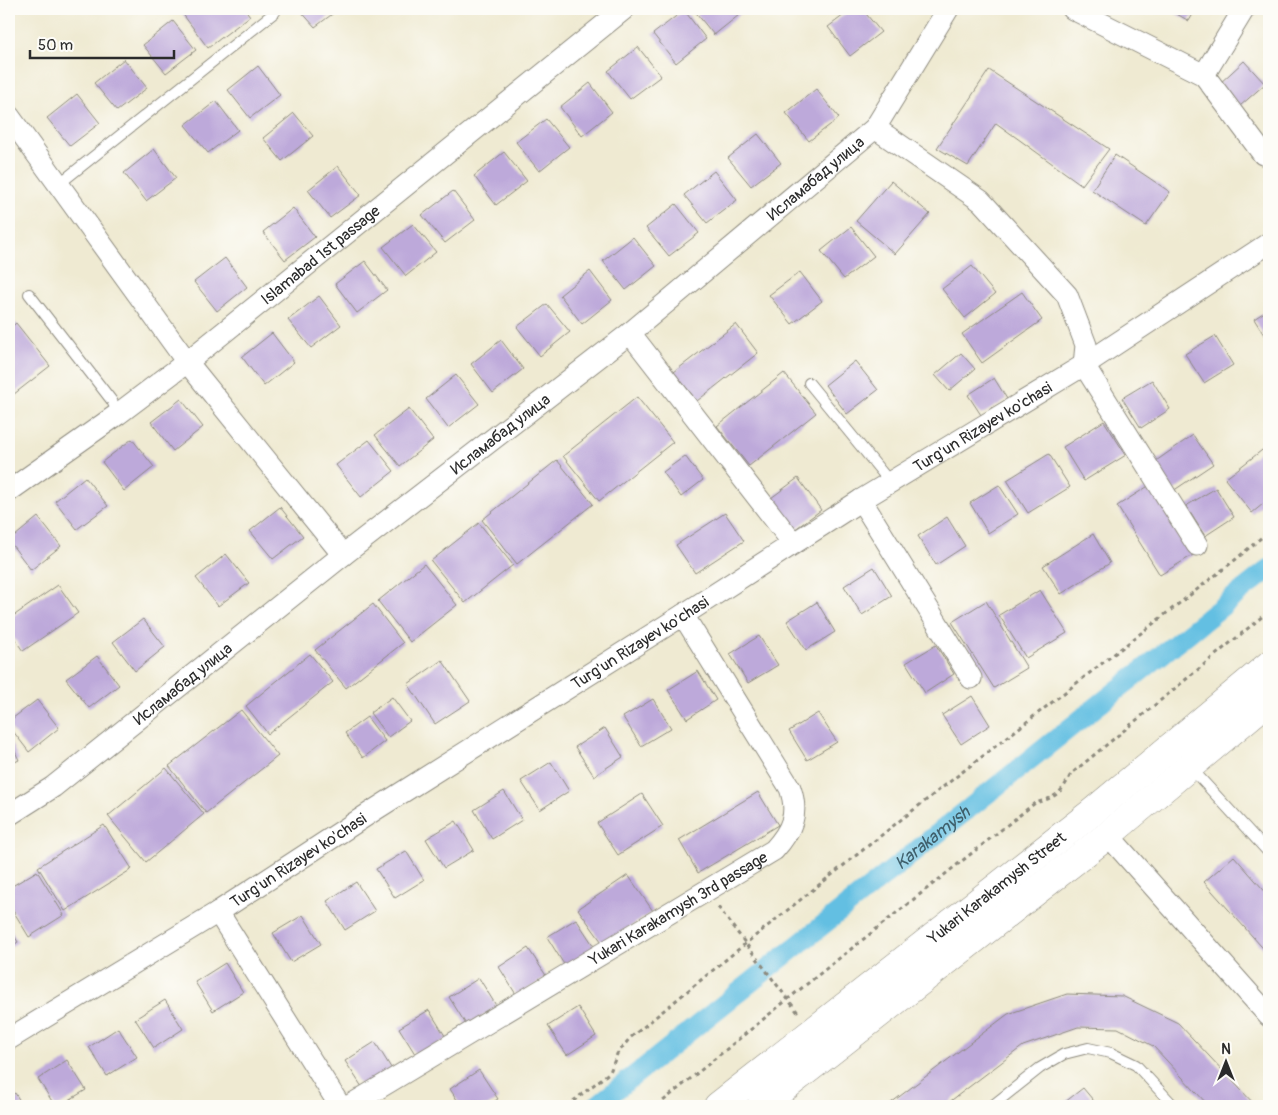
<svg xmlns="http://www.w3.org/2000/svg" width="1278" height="1115" font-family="Pangolin,sans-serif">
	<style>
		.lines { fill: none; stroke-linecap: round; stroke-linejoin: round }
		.canal { stroke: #64bfe2; stroke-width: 20 }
		.building { fill: #bda9da }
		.service-casing { stroke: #8d8a7e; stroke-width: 12 }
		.minor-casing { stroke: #8d8a7e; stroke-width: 23 }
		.secondary-casing { stroke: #8d8a7e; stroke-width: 29 }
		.path { stroke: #8d8a7e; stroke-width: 3; stroke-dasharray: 4 4; stroke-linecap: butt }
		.service { stroke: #fff; stroke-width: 10 }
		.minor { stroke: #fff; stroke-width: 21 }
		.secondary { stroke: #fff; stroke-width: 28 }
		.labels { text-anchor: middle; stroke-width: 4; stroke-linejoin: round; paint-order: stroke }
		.street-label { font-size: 16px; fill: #2b2b2b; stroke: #fdfcf7 }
		.water-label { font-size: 18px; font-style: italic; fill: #3f5f6b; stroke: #fdfcf7 }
	</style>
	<rect width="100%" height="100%" fill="#fdfcf7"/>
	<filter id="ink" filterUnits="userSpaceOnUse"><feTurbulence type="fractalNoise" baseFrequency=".02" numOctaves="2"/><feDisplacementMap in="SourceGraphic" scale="10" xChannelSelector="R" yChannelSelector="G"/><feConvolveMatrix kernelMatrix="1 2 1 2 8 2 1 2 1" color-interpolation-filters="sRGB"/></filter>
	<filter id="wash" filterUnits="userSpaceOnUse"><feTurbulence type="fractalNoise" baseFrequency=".0096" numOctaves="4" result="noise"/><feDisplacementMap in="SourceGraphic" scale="20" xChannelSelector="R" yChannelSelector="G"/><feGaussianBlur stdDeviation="1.12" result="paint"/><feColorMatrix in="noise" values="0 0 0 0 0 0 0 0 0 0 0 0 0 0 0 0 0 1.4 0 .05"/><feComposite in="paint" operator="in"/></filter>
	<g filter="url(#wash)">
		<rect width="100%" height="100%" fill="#efead2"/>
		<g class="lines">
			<path class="canal" id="s1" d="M596 1106 1269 569"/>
		</g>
		<g id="blocks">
			<g class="building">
				<polygon points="179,9 245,9 250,16 208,48"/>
				<polygon points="299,9 339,9 315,27"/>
				<polygon points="693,9 742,9 744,11 714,35"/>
				<polygon points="852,9 862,9 881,32 850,56 828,27"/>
				<polygon points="1168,9 1196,9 1189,21"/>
				<polygon points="684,10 706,39 676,63 653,34"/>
				<polygon points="173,21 196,50 166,73 143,45"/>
				<polygon points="638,47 661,76 630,99 608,71"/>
				<polygon points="124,59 147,88 117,111 94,83"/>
				<polygon points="1244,61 1265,84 1240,106 1219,84"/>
				<polygon points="258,66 280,95 250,118 228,90"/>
				<polygon points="989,70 1109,149 1082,185 996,123 968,166 937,148"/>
				<polygon points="590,83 612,112 582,136 560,107"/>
				<polygon points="816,89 839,118 809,141 786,113"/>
				<polygon points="77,94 100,123 70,146 47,118"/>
				<polygon points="216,101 238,130 208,153 185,125"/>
				<polygon points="294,113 313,136 282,161 263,138"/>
				<polygon points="546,119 569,147 539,171 516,142"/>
				<polygon points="758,134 781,163 751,186 728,158"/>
				<polygon points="154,149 176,178 146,201 124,173"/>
				<polygon points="504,152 527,181 496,205 474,176"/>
				<polygon points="1115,155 1170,192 1146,226 1092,190"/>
				<polygon points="338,166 361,195 330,218 308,190"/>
				<polygon points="714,171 737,200 707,223 684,195"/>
				<polygon points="891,181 930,214 895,254 856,221"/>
				<polygon points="453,191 475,220 445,243 422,215"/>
				<polygon points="676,204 699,233 669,256 646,228"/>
				<polygon points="293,208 315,237 285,260 263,232"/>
				<polygon points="413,224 436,252 406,276 383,247"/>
				<polygon points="851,227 874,256 844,279 821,251"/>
				<polygon points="633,237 656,266 626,290 603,261"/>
				<polygon points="225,258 247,287 217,311 194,282"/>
				<polygon points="365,261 387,290 357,313 335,284"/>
				<polygon points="972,266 995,294 965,318 942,289"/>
				<polygon points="590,271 612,300 582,324 560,295"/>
				<polygon points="800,272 822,301 792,324 769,295"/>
				<polygon points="1022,292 1042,320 982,363 962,334"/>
				<polygon points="319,296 341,325 311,348 288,320"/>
				<polygon points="547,304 570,332 540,356 517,327"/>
				<polygon points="1269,309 1269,343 1254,319"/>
				<polygon points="16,323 50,366 9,398 9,329"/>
				<polygon points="736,324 758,353 697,401 674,372"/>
				<polygon points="272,333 294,362 264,386 242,357"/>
				<polygon points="1215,336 1233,365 1204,383 1185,354"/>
				<polygon points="501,340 523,369 493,393 471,364"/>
				<polygon points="961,353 975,369 949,391 935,375"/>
				<polygon points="855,361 878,390 847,414 825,385"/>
				<polygon points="784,373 816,413 749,466 717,426"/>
				<polygon points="456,375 479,404 448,428 426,399"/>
				<polygon points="994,378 1007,399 981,415 968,395"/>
				<polygon points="1152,380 1170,409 1141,428 1122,398"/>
				<polygon points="637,397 673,442 599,501 563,456"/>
				<polygon points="181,399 203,427 173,451 151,422"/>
				<polygon points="409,409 433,440 400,466 375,435"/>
				<polygon points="1104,421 1126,455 1084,481 1063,447"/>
				<polygon points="1193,435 1213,464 1173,491 1153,463"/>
				<polygon points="132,439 154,467 124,491 102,462"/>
				<polygon points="369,440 394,471 361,497 336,465"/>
				<polygon points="1266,447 1269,451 1269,499 1252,513 1225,479"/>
				<polygon points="1049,454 1070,487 1028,513 1007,480"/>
				<polygon points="685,456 703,480 681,497 663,472"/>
				<polygon points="557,460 593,504 517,564 482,520"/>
				<polygon points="85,477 108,506 77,529 55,501"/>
				<polygon points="798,478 821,510 794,530 771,498"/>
				<polygon points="999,485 1018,514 988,533 970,503"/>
				<polygon points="1150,485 1193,555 1160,575 1117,506"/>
				<polygon points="1216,488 1234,517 1205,536 1186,506"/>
				<polygon points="280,507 303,536 273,559 250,531"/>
				<polygon points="725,513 744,541 695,573 676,545"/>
				<polygon points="38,517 61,546 31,570 9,541"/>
				<polygon points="947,517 965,546 936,565 918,536"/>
				<polygon points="479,523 513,565 465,603 431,561"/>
				<polygon points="1093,534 1110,563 1061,594 1043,566"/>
				<polygon points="226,554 249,583 218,606 196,578"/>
				<polygon points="424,564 457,605 410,642 378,601"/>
				<polygon points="874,567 892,596 862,615 844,586"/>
				<polygon points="58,585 78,613 23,651 9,631 9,619"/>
				<polygon points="1040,590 1067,633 1026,658 999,615"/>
				<polygon points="986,601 1027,668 994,688 952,622"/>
				<polygon points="817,602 835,632 806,650 787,621"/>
				<polygon points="373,604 403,643 346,688 315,650"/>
				<polygon points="143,619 165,647 135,671 113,642"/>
				<polygon points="759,636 778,665 748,683 730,654"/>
				<polygon points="936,645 954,674 925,693 906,663"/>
				<polygon points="310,654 333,682 268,734 246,706"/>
				<polygon points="97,656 119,685 89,708 66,679"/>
				<polygon points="442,660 470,701 435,724 408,684"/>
				<polygon points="698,671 716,700 687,719 668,690"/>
				<polygon points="972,696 990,725 961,744 942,715"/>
				<polygon points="392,697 410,721 388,737 370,713"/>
				<polygon points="653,699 671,728 641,746 623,717"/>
				<polygon points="37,700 59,728 29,752 9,726 9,721"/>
				<polygon points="241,710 278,756 206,813 169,766"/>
				<polygon points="818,713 837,742 807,760 789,731"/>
				<polygon points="367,717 385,741 363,758 345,733"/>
				<polygon points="605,728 623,757 594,776 575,747"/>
				<polygon points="9,739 19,760 9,765"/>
				<polygon points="551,762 569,791 540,810 521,781"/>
				<polygon points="166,768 204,814 146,862 108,816"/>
				<polygon points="504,791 522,820 492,839 474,810"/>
				<polygon points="758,792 778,825 698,873 679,840"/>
				<polygon points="642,794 663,826 618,855 597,823"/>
				<polygon points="456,821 474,850 444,868 426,839"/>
				<polygon points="104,825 132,869 65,911 38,867"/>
				<polygon points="406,851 424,880 395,898 376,869"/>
				<polygon points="1234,856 1269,896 1269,955 1204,882"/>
				<polygon points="37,871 64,915 29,937 9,904 9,888"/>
				<polygon points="628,875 653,911 604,945 578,909"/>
				<polygon points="356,882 375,911 345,930 327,901"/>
				<polygon points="303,915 321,944 291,962 273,933"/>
				<polygon points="576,919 595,948 565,966 547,937"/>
				<polygon points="9,927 18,942 9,948"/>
				<polygon points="528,948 547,977 517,996 499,967"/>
				<polygon points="225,963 243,992 213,1011 195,982"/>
				<polygon points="479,978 497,1007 467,1026 449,997"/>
				<polygon points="1067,994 1122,996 1178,1023 1256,1106 1209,1106 1153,1046 1118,1028 1078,1027 1023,1046 944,1106 887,1106 1008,1014"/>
				<polygon points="165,1000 183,1029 154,1048 135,1019"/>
				<polygon points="578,1007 596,1036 567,1055 548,1026"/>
				<polygon points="429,1010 447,1039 417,1057 399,1028"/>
				<polygon points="118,1028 137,1057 107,1076 89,1047"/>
				<polygon points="375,1042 393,1071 364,1090 345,1061"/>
				<polygon points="67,1060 86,1090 59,1106 55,1106 38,1079"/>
				<polygon points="479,1070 498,1099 487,1106 461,1106 450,1089"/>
				<polygon points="1083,1088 1098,1106 1060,1106"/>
				<polygon points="15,1093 23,1106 9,1106 9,1097"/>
			</g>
		</g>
	</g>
	<g filter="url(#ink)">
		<use href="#blocks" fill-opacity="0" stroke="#8d8a7e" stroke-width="1"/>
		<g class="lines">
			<g class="service-casing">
				<g id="service">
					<polyline points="59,184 275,12 273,9"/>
					<polyline points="29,294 112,401 118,414"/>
					<polyline points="809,383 890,482"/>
					<polyline points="1190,767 1269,853"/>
					<polyline points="992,1106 1040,1068 1064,1054 1088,1048 1111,1053 1136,1065 1174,1106"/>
				</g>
			</g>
			<g class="minor-casing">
				<g id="minor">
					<polyline points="1073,9 1204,75 1263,154"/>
					<polyline points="1204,75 1244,9"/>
					<polyline points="9,116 187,362 343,555"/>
					<polyline points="875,128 981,201 1067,295 1086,345 1084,365 1197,545"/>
					<polyline points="630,333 793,543"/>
					<path id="s2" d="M9 491 118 414 187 362 624 9"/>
					<polyline points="861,500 971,678"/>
					<path id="s3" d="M9 815 53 787 343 555 630 333 875 128 948 9"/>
					<polyline points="1108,835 1269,1016"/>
					<polyline points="218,912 340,1106"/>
					<path id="s4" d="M9 1039 218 912 376 809 683 615 861 500 1084 365 1269 243"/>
					<path id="s5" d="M349 1106 774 850C792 830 799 814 790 788L683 615"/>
				</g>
			</g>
			<g class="secondary-casing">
				<g id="secondary">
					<path id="s6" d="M718 1106 1090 814 1269 665"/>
					<polyline points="761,1106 1108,835 1269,700"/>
				</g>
			</g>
			<g class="path">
				<polyline points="718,907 799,1014"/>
				<polyline points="567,1106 610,1072 617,1054 630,1038 745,944 898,822 1235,560 1269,531"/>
				<path d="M657 1106 788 999 1035 803C1056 797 1061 794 1071 774L1269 611"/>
			</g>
			<use href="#service" class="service"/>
			<use href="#minor" class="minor"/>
			<use href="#secondary" class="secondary"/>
		</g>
	</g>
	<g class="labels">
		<g class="street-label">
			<text dy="6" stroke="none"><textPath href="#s3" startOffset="1028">Исламабад улица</textPath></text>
			<text dy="6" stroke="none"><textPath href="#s2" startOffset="391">Islamabad 1st passage</textPath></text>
			<text dy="6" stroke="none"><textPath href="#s4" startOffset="1150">Turg'un Rizayev ko'chasi</textPath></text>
			<text dy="6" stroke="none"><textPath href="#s3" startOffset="622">Исламабад улица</textPath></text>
			<text dy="6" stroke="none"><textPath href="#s4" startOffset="745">Turg'un Rizayev ko'chasi</textPath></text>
			<text dy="6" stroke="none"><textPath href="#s3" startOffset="218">Исламабад улица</textPath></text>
			<text dy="6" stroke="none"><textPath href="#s4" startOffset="340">Turg'un Rizayev ko'chasi</textPath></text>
			<text dy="6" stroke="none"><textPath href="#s6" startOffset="354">Yukari Karakamysh Street</textPath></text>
			<text dy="6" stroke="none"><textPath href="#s5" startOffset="384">Yukari Karakamysh 3rd passage</textPath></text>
		</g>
		<g class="water-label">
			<text dy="6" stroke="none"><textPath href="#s1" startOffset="430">Karakamysh</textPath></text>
		</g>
	</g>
	<rect width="1278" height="1115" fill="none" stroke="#fdfcf7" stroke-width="30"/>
	<g transform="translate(1226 1062)" stroke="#fdfcf7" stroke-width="4" paint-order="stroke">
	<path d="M0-4L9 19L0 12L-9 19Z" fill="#2b2b2b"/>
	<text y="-8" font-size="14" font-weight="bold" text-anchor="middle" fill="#2b2b2b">N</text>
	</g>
	<path d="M30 50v8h144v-8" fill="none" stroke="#2b2b2b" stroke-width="2.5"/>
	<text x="38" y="50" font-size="15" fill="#2b2b2b" stroke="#fdfcf7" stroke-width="4" paint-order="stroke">50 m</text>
</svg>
